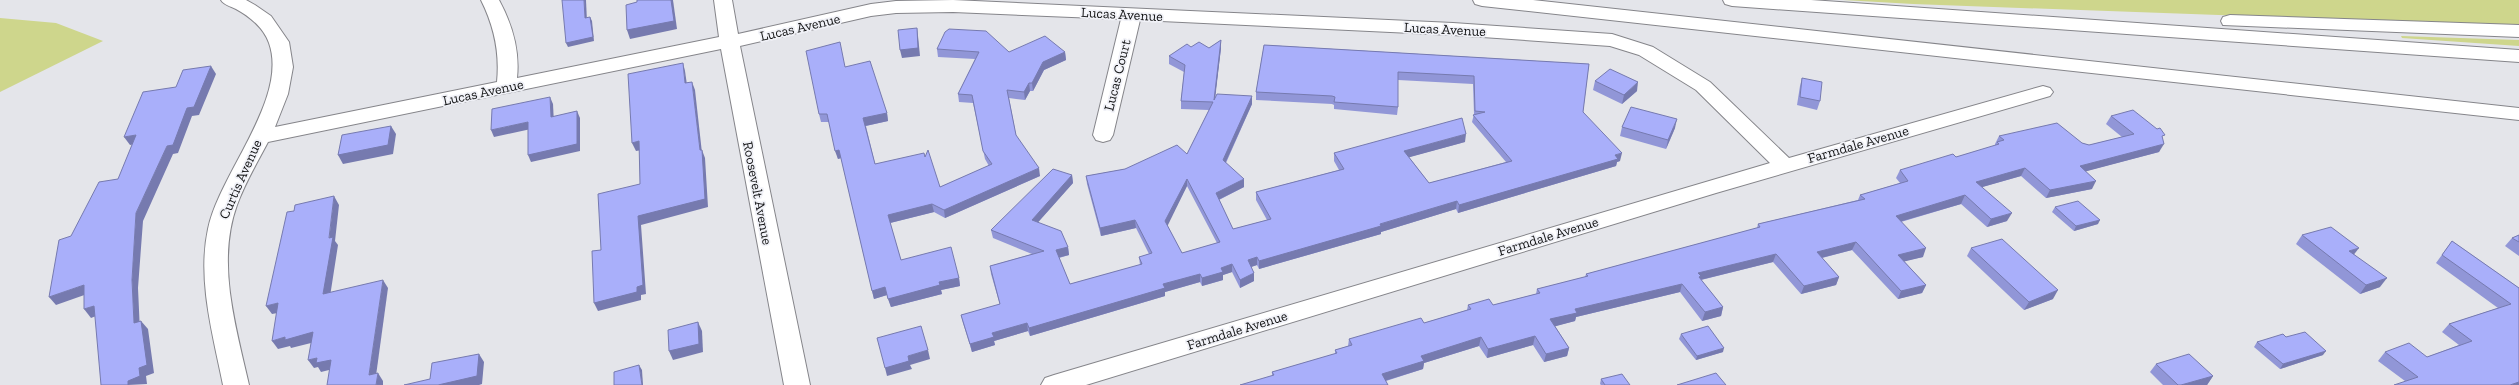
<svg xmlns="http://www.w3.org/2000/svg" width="2519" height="385" font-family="'Zilla Slab',serif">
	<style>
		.green { fill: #ced68c }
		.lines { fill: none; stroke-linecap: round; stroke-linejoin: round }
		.street-casing { stroke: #85858a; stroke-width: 2 }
		.highway-casing { stroke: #85858a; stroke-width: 2 }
		.street { fill: #fff; fill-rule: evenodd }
		.highway { fill: #fff; fill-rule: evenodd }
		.wall { fill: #9196d7; fill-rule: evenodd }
		.shaded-wall { fill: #767aaf }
		.building { fill: #a9affa; stroke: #767aaf; fill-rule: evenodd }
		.labels { text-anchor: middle; stroke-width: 3.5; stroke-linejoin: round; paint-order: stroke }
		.street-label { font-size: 14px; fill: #121314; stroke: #f1f2f8 }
	</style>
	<rect width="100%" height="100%" fill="#e4e5ea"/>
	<g class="green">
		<polygon points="1843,0 2519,0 2519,26 1913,4"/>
		<polygon points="0,18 56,23 103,41 0,92"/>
		<polygon points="2401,36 2519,40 2519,46 2402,38"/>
	</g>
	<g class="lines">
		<g class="street-casing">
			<path id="street" d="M221 0H246L255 5 271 16 289 42 293 67 288 94 275 127 497 82C500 52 494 26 481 0H499C512 24 520 50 517 78L719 37 714 0H732L738 34 871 4 896 1 953 0 1453 23 1612 34 1653 47 1710 82 1789 158 2043 86 2050 88 2053 92 2050 96 1716 193 1086 385H1041L1045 378 1054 375 1770 163 1696 90 1639 55 1610 46 1453 35 1140 20 1113 135 1110 140 1103 142 1096 140 1093 135 1121 19 953 12 896 13 871 16 740 46 810 385H784L721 49 268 142C257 163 245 183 237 205 216 263 236 327 249 385H223C213 335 197 280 208 229 219 174 289 99 269 43 264 28 249 16 236 9 230 6 224 5 221 0Z"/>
		</g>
		<g class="highway-casing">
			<g id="highway">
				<polygon points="1473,0 1533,0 2519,108 2519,120 1482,6 1475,4"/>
				<polygon points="1723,0 1811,0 2519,50 2519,62 1732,6 1725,4"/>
				<polygon points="2230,15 2519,25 2519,37 2223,25 2221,21 2223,17"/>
			</g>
		</g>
		<use href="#street" class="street"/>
		<use href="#highway" class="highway"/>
	</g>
	<g class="wall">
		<path d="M1221 40V48L1215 97 1252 104 1226 163 1244 187 1219 200 1233 229 1267 220 1256 200V192L1339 170 1334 161V153L1465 142 1409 157 1429 183 1506 162 1472 122 1474 114 1473 84 1398 80V107L1397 115 1334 109V105L1332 104 1256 100V92L1264 45 1589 64 1583 112 1620 161 1617 162 1616 166 1458 213 1456 209 1381 232V234L1259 269 1257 265 1251 267 1254 281 1240 288 1232 272 1223 275V280L1202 286 1200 282 1165 292V296L1030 336 1028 331 994 341 995 345 972 352 963 323 961 315 1000 305 991 274 990 266 1032 254 993 238 991 230 1072 175 1073 183 1038 222 1068 247 1069 255 1059 258 1070 284 1140 265 1139 257 1149 254 1136 228 1101 236 1087 184 1086 176 1125 169 1187 154 1209 110 1181 109V101L1184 72 1169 64V56L1191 47 1209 48ZM1187 186 1217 243 1182 253 1167 225Z"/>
		<polygon points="937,49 1009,52 1065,52 1066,60 1044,70 1033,91 1030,91 1025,100 1009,98 1016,135 1040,176 945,218 934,212 890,223 901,260 959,278 960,286 941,290 942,294 891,307 887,295 874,299 841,158 838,159 829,122 821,122 819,114 846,67 887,113 888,121 866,126 875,164 925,157 940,187 989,166 985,159 973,103 959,102 958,94 975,59 938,57"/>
		<polygon points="1802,78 1820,101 1817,110 1797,105 1800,86"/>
		<polygon points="1595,81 1637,91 1622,104 1593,90"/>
		<polygon points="2111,116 2163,140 2159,152 2086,171 2092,189 2046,198 2021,176 1982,187 2007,221 1987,227 1961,204 1901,222 1923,257 1904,261 1926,285 1922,293 1898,299 1852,250 1822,258 1839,277 1836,285 1801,294 1773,262 1701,280 1723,307 1721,316 1702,321 1680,292 1576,317 1575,321 1555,326 1569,348 1567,356 1544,362 1533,345 1487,358 1479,346 1424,363 1423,369 1386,381 1272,375 1272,372 1335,354 1335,350 1348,346 1349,339 1424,323 1467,310 1468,305 1493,305 1536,294 1537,289 1585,277 1586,274 1757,228 1758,224 1858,200 1860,195 1900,183 1896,178 1900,170 1956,157 1995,146 1995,144 1999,136 2082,143 2089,145 2122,137 2106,124"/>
		<polygon points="1622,127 1675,128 1666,149 1620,136"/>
		<polygon points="2055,207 2098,224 2074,231 2052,212"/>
		<polygon points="2302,235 2354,254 2380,287 2360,294 2296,244"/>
		<polygon points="2519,235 2519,256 2505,246 2512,238"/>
		<polygon points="2452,241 2519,288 2519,385 2405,381 2378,361 2385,352 2427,357 2459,345 2442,332 2449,324 2498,308 2436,263"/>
		<polygon points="1971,248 2053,299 2024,310 1967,256"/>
		<polygon points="1681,334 1723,352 1696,360 1679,339"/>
		<polygon points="2286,337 2323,355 2280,369 2254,347 2257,342"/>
		<polygon points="2156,364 2213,376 2207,385 2163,385 2150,372"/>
		<polygon points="1601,379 1630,385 1601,385 1600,384"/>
	</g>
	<g class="shaded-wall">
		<polygon points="584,0 586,0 587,22 585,18"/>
		<polygon points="671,0 673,0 677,29 630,39 627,30"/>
		<polygon points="590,17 592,21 594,41 568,47 566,43"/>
		<polygon points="917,28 918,36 920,56 902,58 900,50"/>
		<polygon points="1221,40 1221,48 1214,108 1214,100"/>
		<polygon points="1065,52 1066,60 1044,70 1033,91 1032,83 1043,62"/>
		<polygon points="683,63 685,71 688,92 685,83"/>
		<polygon points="211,66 216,74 199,115 192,116 178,153 173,154 143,221 138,288 140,332 134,323 132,280 136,213 167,146 187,108"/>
		<polygon points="692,82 695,90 702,153 702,150 705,158 708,207 641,225 646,294 641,295 641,300 598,311 594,303 638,216 700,150"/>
		<polygon points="1638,82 1637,91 1622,104 1624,95"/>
		<polygon points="1029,83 1030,91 1025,100 1024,92"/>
		<polygon points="1252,96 1252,104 1223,168 1223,160"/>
		<polygon points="550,97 553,104 554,124 551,117"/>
		<polygon points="577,111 580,118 580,151 531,162 528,155"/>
		<polygon points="887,113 888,121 865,126 863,118"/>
		<polygon points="1677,119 1675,128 1666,149 1668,140"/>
		<polygon points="528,122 531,129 494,137 491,130"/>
		<polygon points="391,126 396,134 393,154 343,164 338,155"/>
		<polygon points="1466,134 1465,142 1403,159 1404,151"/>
		<polygon points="136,135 142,143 130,145 124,137"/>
		<polygon points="639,141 642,150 636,151 632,143"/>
		<polygon points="2164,144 2159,152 2076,174 2080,166"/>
		<polygon points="839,150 841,158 838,159 835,151"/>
		<polygon points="1622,153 1620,161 1617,162 1616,166 1458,213 1459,205"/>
		<polygon points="1039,168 1040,176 945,218 944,210"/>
		<polygon points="2025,168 2021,176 1972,190 1976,182"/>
		<polygon points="1072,175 1073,183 1033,228 1032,220"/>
		<polygon points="1187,179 1187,186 1166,229 1165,221"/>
		<polygon points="1244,179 1244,187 1216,201 1216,193"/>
		<polygon points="2096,181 2092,189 2046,198 2050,190"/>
		<polygon points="1965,195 1961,204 1892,224 1896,216"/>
		<polygon points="334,196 339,205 335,241 338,245 329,303 323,294"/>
		<polygon points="1457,201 1456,209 1381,232 1381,234 1259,269 1259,261"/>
		<polygon points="932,204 934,212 890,223 888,215"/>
		<polygon points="2012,213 2007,221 1987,227 1991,219"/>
		<polygon points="1135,220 1136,228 1101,236 1100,228"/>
		<polygon points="2100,220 2098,224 2074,231 2076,226"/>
		<polygon points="1856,242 1852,250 1813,260 1817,252"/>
		<polygon points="1068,247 1069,255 1057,258 1056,250"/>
		<polygon points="1926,248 1923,257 1894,264 1898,255"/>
		<polygon points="2359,248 2352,257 2349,251"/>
		<polygon points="1776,254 1773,262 1700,280 1698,273"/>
		<polygon points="1257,257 1257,265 1248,268 1248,260"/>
		<polygon points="1232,264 1232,272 1223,275 1223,280 1202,286 1202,278 1221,268"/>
		<polygon points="1254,273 1254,281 1240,288 1240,280"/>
		<polygon points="1200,274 1200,282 1165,292 1165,296 1030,336 1029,328 1163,284"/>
		<polygon points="1839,277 1836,285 1801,294 1804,286"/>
		<polygon points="959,278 960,286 941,290 942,294 891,307 888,299 939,282"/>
		<polygon points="2387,278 2380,287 2360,294 2366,285"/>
		<polygon points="383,280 388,288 375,383 369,375"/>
		<polygon points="1682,284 1680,292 1576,317 1575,321 1549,328 1550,319 1575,309"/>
		<polygon points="84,285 90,293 56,305 49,297"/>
		<polygon points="1926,285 1922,293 1898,299 1901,291"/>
		<polygon points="885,287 887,295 874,299 872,291"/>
		<polygon points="2058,290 2053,299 2024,310 2029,302"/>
		<polygon points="278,303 283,312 272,314 266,306"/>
		<polygon points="94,306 101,314 91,318 84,309"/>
		<polygon points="1723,307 1721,316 1702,321 1705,312"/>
		<polygon points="141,321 148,329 154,373 146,376 147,384 128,385 128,381 139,368"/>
		<polygon points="698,322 702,331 703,352 673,360 669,351"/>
		<polygon points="1027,323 1028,331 994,341 995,345 972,352 970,344 992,333"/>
		<polygon points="313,332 319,341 291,348 290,346 278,349 272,341 285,337"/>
		<polygon points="1535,336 1533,345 1487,358 1488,349"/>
		<polygon points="1481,337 1479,346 1424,363 1423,369 1381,382 1382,374 1421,356"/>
		<polygon points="1569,348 1567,356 1544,362 1546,354"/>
		<polygon points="1724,348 1723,352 1696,360 1697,356"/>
		<polygon points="928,350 930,359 910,365 912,369 887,376 885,368 908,356"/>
		<polygon points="2326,351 2323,355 2280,369 2283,364"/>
		<polygon points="479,354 484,362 482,384 479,385 438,385"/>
		<polygon points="317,358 331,360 337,368 321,372 318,367 314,368 308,360"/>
		<polygon points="639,365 642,370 643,385 642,385"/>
		<polygon points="378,373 383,381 383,385 376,385"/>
		<polygon points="2213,376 2207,385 2181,385"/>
		<polygon points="2519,382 2519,385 2510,385"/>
	</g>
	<g class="building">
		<polygon points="562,0 584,0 585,18 590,17 593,37 566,43"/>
		<polygon points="637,0 671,0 674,21 627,30 626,5 637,2"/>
		<polygon points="917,28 918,48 900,50 898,30"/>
		<polygon points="949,29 986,31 1009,52 1045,36 1065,52 1043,62 1032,83 1029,83 1024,92 1007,90 1016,135 1039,168 944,210 932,204 888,215 901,260 951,247 959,278 939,282 940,285 888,299 885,287 872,291 839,150 835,151 827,114 819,114 806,51 840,42 845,67 870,61 887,113 863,118 875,164 924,153 925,157 928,150 940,187 992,164 983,151 972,95 958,94 979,52 937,49 945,32"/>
		<path d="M1221 40 1214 100 1217 94 1252 96 1223 160 1244 179 1216 193 1233 229 1271 219 1256 192 1344 169 1334 153 1462 118 1466 134 1404 151 1429 183 1512 161 1473 115 1485 112 1475 111 1474 76 1398 72V107L1334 102 1335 97 1332 96 1256 92 1264 45 1589 64 1583 112 1622 153 1615 155 1618 159 1459 205 1457 201 1380 224 1381 226 1259 261 1257 257 1248 260 1254 273 1240 280 1232 264 1221 268 1223 272 1202 278 1200 274 1163 284 1165 288 1029 328 1027 323 992 333 994 337 970 344 961 315 1000 304 990 266 1044 251 991 230 1053 169 1072 175 1032 220 1061 231 1068 247 1056 250 1070 284 1142 264 1139 257 1152 253 1135 220 1100 228 1086 176 1125 169 1177 145 1187 154 1213 102 1181 101 1185 65 1169 56 1187 44 1191 47 1199 42 1209 48ZM1187 179 1220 242 1182 253 1165 221Z"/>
		<polygon points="683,63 685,83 692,82 700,150 702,150 705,199 638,216 643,285 637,287 637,292 594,303 592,251 601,250 598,194 640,184 639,141 632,143 628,74"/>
		<polygon points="211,66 194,107 187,108 173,145 167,146 136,213 132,280 134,323 141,321 147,365 139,368 140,376 128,381 128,385 101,385 94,306 84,309 84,285 49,297 59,240 71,236 99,182 118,179 136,135 124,137 143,92 176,87 183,70"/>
		<polygon points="1610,69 1638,82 1624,95 1595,81"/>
		<polygon points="1802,78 1822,82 1820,101 1800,97"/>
		<polygon points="550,97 551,117 577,111 577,144 528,155 528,122 491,130 492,109"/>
		<polygon points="1631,107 1677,119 1668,140 1622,127"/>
		<polygon points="2133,110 2157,129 2160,128 2165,135 2162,136 2164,144 2080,166 2096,181 2050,190 2025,168 1976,182 2012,213 1991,219 1965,195 1896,216 1926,248 1898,255 1926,285 1901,291 1856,242 1817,252 1839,277 1804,286 1776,254 1698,273 1701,276 1699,277 1723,307 1705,312 1682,284 1575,309 1577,313 1550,319 1569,348 1546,354 1535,336 1488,349 1481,337 1421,356 1424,361 1382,374 1388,385 1240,385 1274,375 1272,372 1337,353 1335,350 1352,345 1349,339 1421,318 1424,323 1471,309 1468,305 1489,299 1493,305 1540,293 1537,289 1588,276 1586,274 1760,227 1758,224 1865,199 1860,195 1908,181 1900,170 1953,154 1956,157 1999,144 1997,142 2004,140 1999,136 2057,123 2082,143 2089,145 2134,134 2111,116"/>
		<polygon points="391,126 388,145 338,155 342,135"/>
		<polygon points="334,196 329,238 333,237 323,294 383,280 369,375 378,373 376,385 327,385 331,360 316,363 317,358 308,360 313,332 285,340 285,337 272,341 278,303 266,306 287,212 294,211 295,205"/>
		<polygon points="2078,201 2100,220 2076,226 2055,207"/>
		<polygon points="2331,227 2359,248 2349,251 2387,278 2366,285 2302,235"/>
		<polygon points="2519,235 2519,242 2512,238"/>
		<polygon points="2002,239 2058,290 2029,302 1971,248"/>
		<polygon points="2452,241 2519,288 2519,382 2510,385 2394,385 2418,377 2385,352 2409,343 2427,357 2472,341 2449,324 2511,304 2442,255"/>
		<polygon points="698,322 699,344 669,351 668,330"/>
		<polygon points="921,326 928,350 908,356 909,361 885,368 877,338"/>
		<polygon points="1708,326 1724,348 1697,356 1681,334"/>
		<polygon points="2305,332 2326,351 2283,364 2257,342 2283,334 2286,337"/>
		<polygon points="479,354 477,376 438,385 404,385 430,379 432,363"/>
		<polygon points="2189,354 2213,376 2181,385 2178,385 2156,364"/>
		<polygon points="639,365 642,385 614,385 614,372"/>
		<polygon points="1716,373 1726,385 1677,385"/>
		<polygon points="1622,374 1630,385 1605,385 1601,379"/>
	</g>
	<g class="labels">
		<g class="street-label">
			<text transform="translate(1122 14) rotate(3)" y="5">Lucas Avenue</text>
			<text transform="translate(800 27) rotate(-13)" y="5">Lucas Avenue</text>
			<text transform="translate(1445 29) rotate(3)" y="5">Lucas Avenue</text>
			<text transform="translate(1117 75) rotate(-76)" y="5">Lucas Court</text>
			<text transform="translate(483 92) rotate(-12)" y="5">Lucas Avenue</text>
			<text transform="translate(1858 144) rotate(-16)" y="5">Farmdale Avenue</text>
			<text transform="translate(240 179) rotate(-66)" y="5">Curtis Avenue</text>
			<text transform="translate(758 193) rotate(79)" y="5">Roosevelt Avenue</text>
			<text transform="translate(1548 236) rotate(-17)" y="5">Farmdale Avenue</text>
			<text transform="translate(1237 330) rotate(-17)" y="5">Farmdale Avenue</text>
		</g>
	</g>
</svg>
